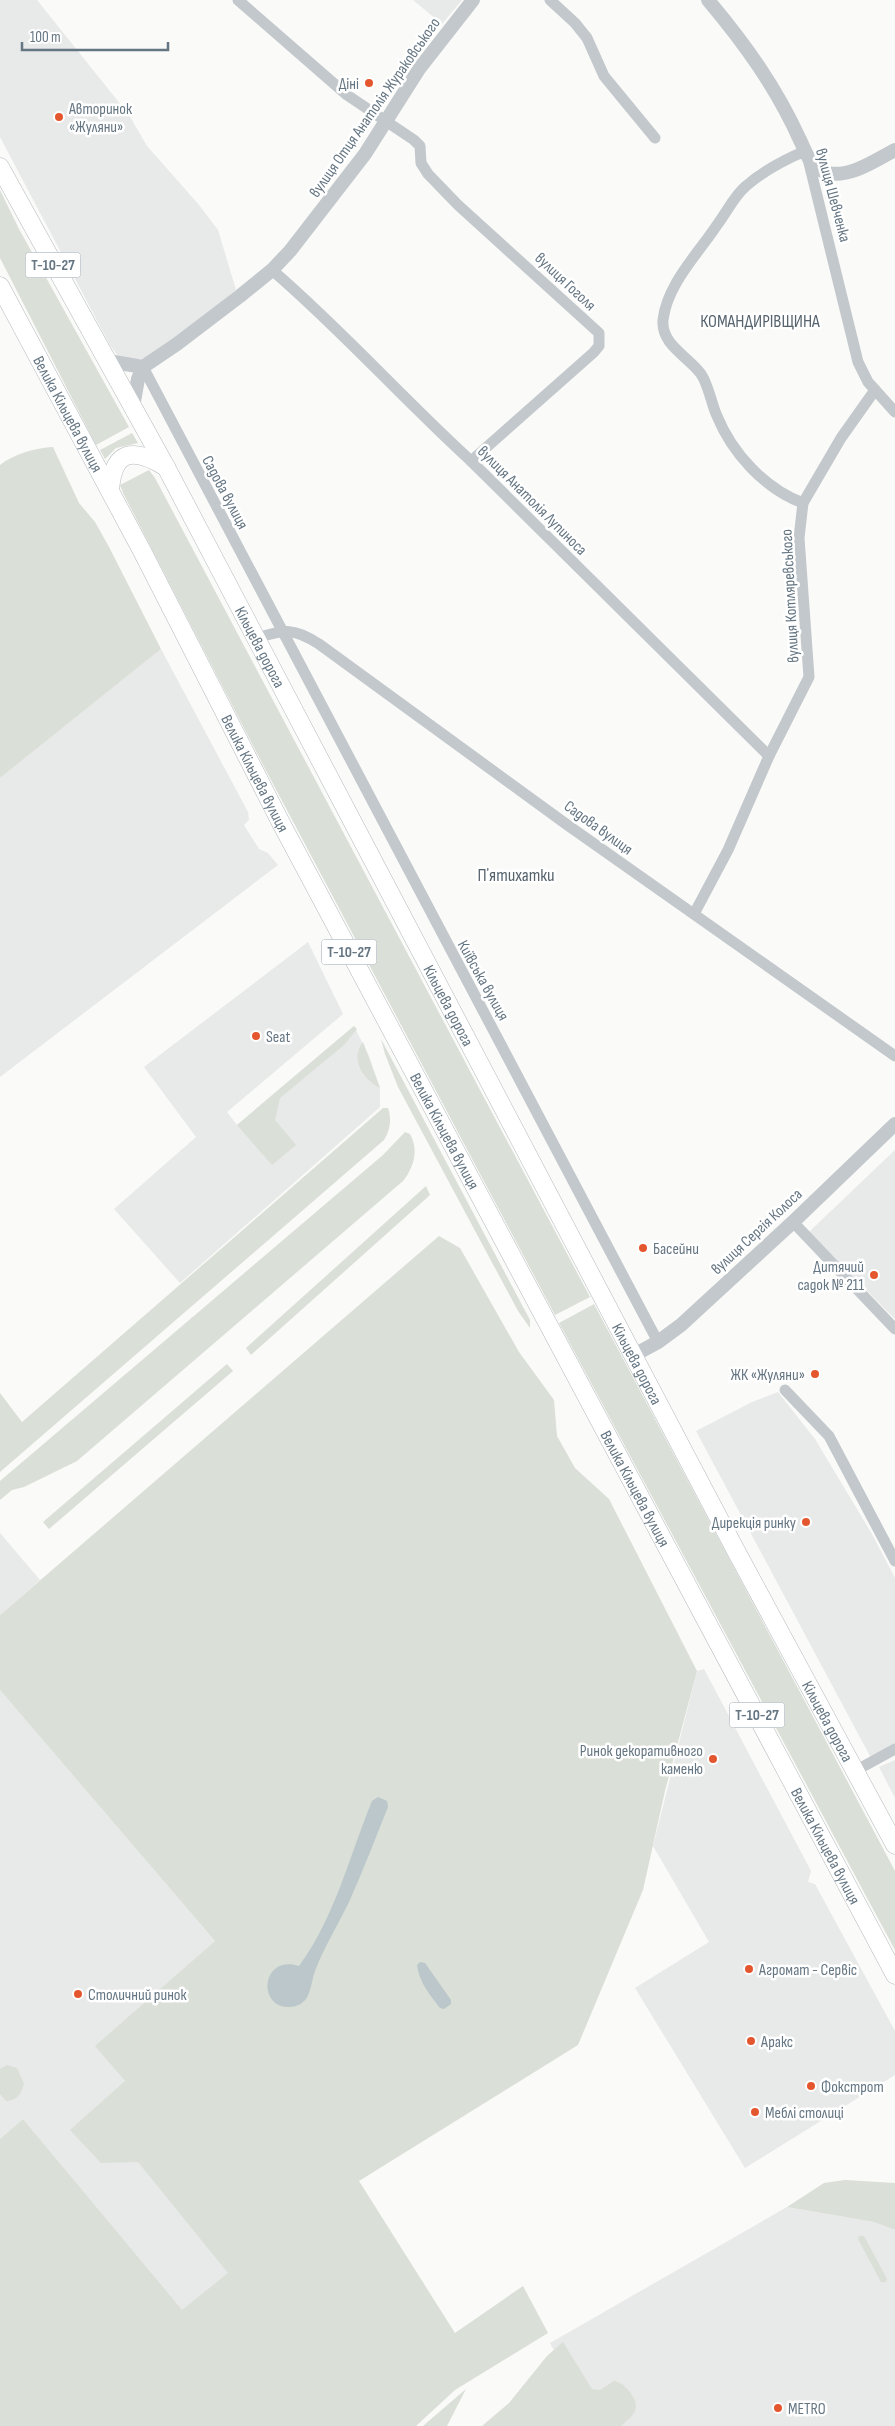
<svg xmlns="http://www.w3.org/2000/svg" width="895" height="2426" font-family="'Sofia Sans Condensed',sans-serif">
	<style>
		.built { fill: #e8e9e9 }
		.green { fill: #dadfd7 }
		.water { fill: #bbc7cb }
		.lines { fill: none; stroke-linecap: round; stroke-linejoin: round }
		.trunk-casing { stroke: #b4b9bd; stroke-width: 19 }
		.minor { stroke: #c3c8cc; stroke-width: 11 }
		.tertiary { stroke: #c3c8cc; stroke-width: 14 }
		.trunk { stroke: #fff; stroke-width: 18 }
		.poi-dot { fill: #e4572e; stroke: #fff; stroke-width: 2 }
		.labels { text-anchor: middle; stroke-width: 5; stroke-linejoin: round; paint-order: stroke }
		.shield { fill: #fff; stroke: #939fa8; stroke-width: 1 }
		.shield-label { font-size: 15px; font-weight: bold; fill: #657683 }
		.poi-label { font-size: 16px; fill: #657683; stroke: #fff; text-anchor: start }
		.street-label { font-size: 16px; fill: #657683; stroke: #fff }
		.neighbourhood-label { font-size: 18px; fill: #57646e; stroke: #fff }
	</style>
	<rect width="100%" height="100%" fill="#fafaf8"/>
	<g class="built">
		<polygon points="0,0 37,0 129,115 147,146 199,205 218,230 236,290 166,347 147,358 128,361 117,355 110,345 0,137"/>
		<polygon points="413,0 462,0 442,24"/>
		<polygon points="161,649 248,812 249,820 244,825 259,849 268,853 278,865 0,1077 0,778"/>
		<polygon points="308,942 343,1014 227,1112 237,1125 354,1026 369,1056 380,1088 380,1107 180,1283 114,1209 196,1137 144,1067"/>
		<polygon points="895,1150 895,1319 809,1232"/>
		<polygon points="778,1392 815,1439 872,1534 895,1578 895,1745 871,1758 696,1431 752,1402"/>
		<polygon points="0,1533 40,1580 0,1615"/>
		<polygon points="704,1669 811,1871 808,1882 815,1884 895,2031 895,2075 745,2168 635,1988 709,1942 653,1846 697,1671"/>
		<polygon points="0,1690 215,1941 96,2046 125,2081 101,2163 138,2161 229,2273 182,2311 23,2119 0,2139"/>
		<polygon points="895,1760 895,1798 879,1767"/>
		<polygon points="787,2207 874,2222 895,2230 895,2426 595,2426 550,2343"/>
	</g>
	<g class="green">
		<polygon points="0,190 19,229 129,427 96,445 0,258"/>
		<polygon points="132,433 138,443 116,448 105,459 100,450"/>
		<path d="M53 447 79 503 95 522 109 547 161 649 0 778V465C14 454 35 448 53 447Z"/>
		<polygon points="149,470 155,478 590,1297 555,1315 263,765 123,493 120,485"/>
		<polygon points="354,1026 357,1029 344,1045 280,1098 275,1120 296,1145 272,1165 237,1125"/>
		<polygon points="381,1039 530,1320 530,1328 518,1311 398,1087 385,1054"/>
		<path d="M363 1042 380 1088C364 1080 349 1060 363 1042Z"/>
		<path d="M383 1108H388C392 1119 390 1130 384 1140L0 1472V1393L22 1422Z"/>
		<path d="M405 1132 410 1134C419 1150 414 1167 403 1181L77 1461 24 1487 12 1490 0 1500V1481L383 1155Z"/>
		<polygon points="426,1186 430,1195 251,1355 246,1348"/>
		<polygon points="439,1236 460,1248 519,1352 554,1400 557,1436 575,1468 609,1499 697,1671 665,1791 643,1890 578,2045 359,2181 455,2333 523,2286 548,2333 455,2390 416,2426 0,2426 0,2139 23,2119 182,2310 228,2273 138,2162 101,2163 70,2130 125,2081 95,2046 215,1941 0,1690 0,1615"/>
		<polygon points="594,1304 895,1871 895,1950 559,1323"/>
		<polygon points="227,1364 233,1371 49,1529 43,1522"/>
		<path d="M7 2065 17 2068 24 2084C20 2095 18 2100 6 2101L0 2094V2069Z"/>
		<polygon points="845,2180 895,2183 895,2230 874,2222 787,2207 824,2183"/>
		<polygon points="859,2236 864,2236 887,2279 886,2282 881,2282 858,2239"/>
		<path d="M563 2342 592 2389 600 2390 614 2381C624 2382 640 2400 635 2411 633 2416 625 2422 621 2426H482L509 2403 547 2356Z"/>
		<polygon points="466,2389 447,2426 423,2426"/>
	</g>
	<g class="water">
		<path d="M378 1797 387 1801 388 1807C375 1839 363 1871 349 1902 338 1925 324 1947 315 1971 312 1979 311 1992 306 1999 302 2004 296 2007 289 2007 257 2008 261 1954 299 1966 335 1917 349 1857 372 1801Z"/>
		<path d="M420 1962 425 1963 451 2000V2004L444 2009 440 2008C430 1995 419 1982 417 1965Z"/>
	</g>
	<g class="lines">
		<g class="trunk-casing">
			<g id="trunk">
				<path id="s1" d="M0 167 166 467 735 1549 895 1845"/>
				<path id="s2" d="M0 286 142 551 281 823 895 1975"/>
				<path d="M110 491C113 448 134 448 166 467"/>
			</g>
		</g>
		<g class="minor">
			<polyline points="238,0 347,95 414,140 420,146 421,163 428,174 458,205 599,333 599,346 593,353 471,461"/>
			<polyline points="550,0 575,23 587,38 604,76 655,138"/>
			<polyline points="808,159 858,362 868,382 895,412"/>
			<path d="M272 270C342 330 403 399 471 461L769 756"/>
			<polyline points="143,367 658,1342"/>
			<path d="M803 503C765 489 732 453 717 416 711 403 709 386 701 374 688 356 661 345 663 320 667 284 698 254 717 225 727 212 734 196 746 186 763 171 784 160 805 151"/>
			<path d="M256 638C285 630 293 627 319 644L566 824 895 1056"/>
			<polyline points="694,914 728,850 769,756 809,677 799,538 803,503 841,438 875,390"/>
			<polyline points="793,1222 895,1329"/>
			<polyline points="785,1390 829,1436 895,1561"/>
			<polyline points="855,1771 895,1749"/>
		</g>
		<g class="tertiary">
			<path d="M708 0C745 44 776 87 800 140 807 154 810 169 828 173 850 178 876 160 895 150"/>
			<polyline points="108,361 143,367"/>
			<polyline points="133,407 138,379 143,367 177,344 240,296 272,270 290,251 365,154 419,69 473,0"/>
			<polyline points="634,1355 658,1342 681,1325 793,1222 895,1124"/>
		</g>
		<use href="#trunk" class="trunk"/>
	</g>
	<g class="poi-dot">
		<circle cx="369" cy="83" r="5"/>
		<circle cx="59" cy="117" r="5"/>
		<circle cx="256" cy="1036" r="5"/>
		<circle cx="643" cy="1248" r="5"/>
		<circle cx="874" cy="1275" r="5"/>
		<circle cx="815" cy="1374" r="5"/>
		<circle cx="806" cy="1522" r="5"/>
		<circle cx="713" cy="1759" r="5"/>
		<circle cx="749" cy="1969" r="5"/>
		<circle cx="78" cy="1994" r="5"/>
		<circle cx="751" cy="2041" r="5"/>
		<circle cx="811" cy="2086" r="5"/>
		<circle cx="755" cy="2112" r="5"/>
		<circle cx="778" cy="2408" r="5"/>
	</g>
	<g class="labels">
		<g class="shield">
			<rect x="25.5" y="252.5" width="55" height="25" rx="4"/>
			<rect x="321.5" y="939.5" width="55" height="25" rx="4"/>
			<rect x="729.5" y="1702.5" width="55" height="25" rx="4"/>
		</g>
		<g class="shield-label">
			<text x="53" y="270">Т-10-27</text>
			<text x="349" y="957">Т-10-27</text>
			<text x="757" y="1720">Т-10-27</text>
		</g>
		<g class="poi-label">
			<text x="359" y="89" text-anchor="end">Діні</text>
			<text x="69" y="114">Авторинок<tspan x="69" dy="18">«Жуляни»</tspan></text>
			<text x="266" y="1042">Seat</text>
			<text x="653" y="1254">Басейни</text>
			<text x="864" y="1272" text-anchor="end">Дитячий<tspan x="864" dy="18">садок № 211</tspan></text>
			<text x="805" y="1380" text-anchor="end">ЖК «Жуляни»</text>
			<text x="796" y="1528" text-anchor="end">Дирекція ринку</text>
			<text x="703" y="1756" text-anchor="end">Ринок декоративного<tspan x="703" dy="18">каменю</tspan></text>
			<text x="759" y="1975">Агромат - Сервіс</text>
			<text x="88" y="2000">Столичний ринок</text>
			<text x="761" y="2047">Аракс</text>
			<text x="821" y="2092">Фокстрот</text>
			<text x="765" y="2118">Меблі столиці</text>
			<text x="788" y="2414">METRO</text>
		</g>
		<g class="street-label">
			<text transform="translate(374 107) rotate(-55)" y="6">вулиця Отця Анатолія Жураковського</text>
			<text transform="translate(834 195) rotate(75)" y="6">вулиця Шевченка</text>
			<text transform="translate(566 281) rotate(43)" y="6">вулиця Гоголя</text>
			<text dy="6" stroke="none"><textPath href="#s2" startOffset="145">Велика Кільцева вулиця</textPath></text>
			<text transform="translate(226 492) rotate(62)" y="6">Садова вулиця</text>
			<text transform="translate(533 500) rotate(45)" y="6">вулиця Анатолія Лупиноса</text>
			<text transform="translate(789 596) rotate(-93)" y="6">вулиця Котляревського</text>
			<text dy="6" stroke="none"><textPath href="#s1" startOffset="546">Кільцева дорога</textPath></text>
			<text dy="6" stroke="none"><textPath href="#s2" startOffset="550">Велика Кільцева вулиця</textPath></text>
			<text transform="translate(599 827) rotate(36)" y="6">Садова вулиця</text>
			<text transform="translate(484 980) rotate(61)" y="6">Київська вулиця</text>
			<text dy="6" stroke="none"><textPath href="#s1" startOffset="951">Кільцева дорога</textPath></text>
			<text dy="6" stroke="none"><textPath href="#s2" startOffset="955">Велика Кільцева вулиця</textPath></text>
			<text transform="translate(756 1231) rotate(-43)" y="6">вулиця Сергія Колоса</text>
			<text dy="6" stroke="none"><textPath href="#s1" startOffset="1356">Кільцева дорога</textPath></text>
			<text dy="6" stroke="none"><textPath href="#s2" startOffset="1360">Велика Кільцева вулиця</textPath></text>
			<text dy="6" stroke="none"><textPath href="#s1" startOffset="1761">Кільцева дорога</textPath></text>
			<text dy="6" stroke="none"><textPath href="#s2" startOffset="1765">Велика Кільцева вулиця</textPath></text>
		</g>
		<g class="neighbourhood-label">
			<text x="760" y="327">КОМАНДИРІВЩИНА</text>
			<text x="516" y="881">Пʼятихатки</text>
		</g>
	</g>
	<path d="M22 42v8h146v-8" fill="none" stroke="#657683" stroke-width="2.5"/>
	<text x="30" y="42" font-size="15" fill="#657683" stroke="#ffffff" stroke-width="4" paint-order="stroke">100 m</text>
</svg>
